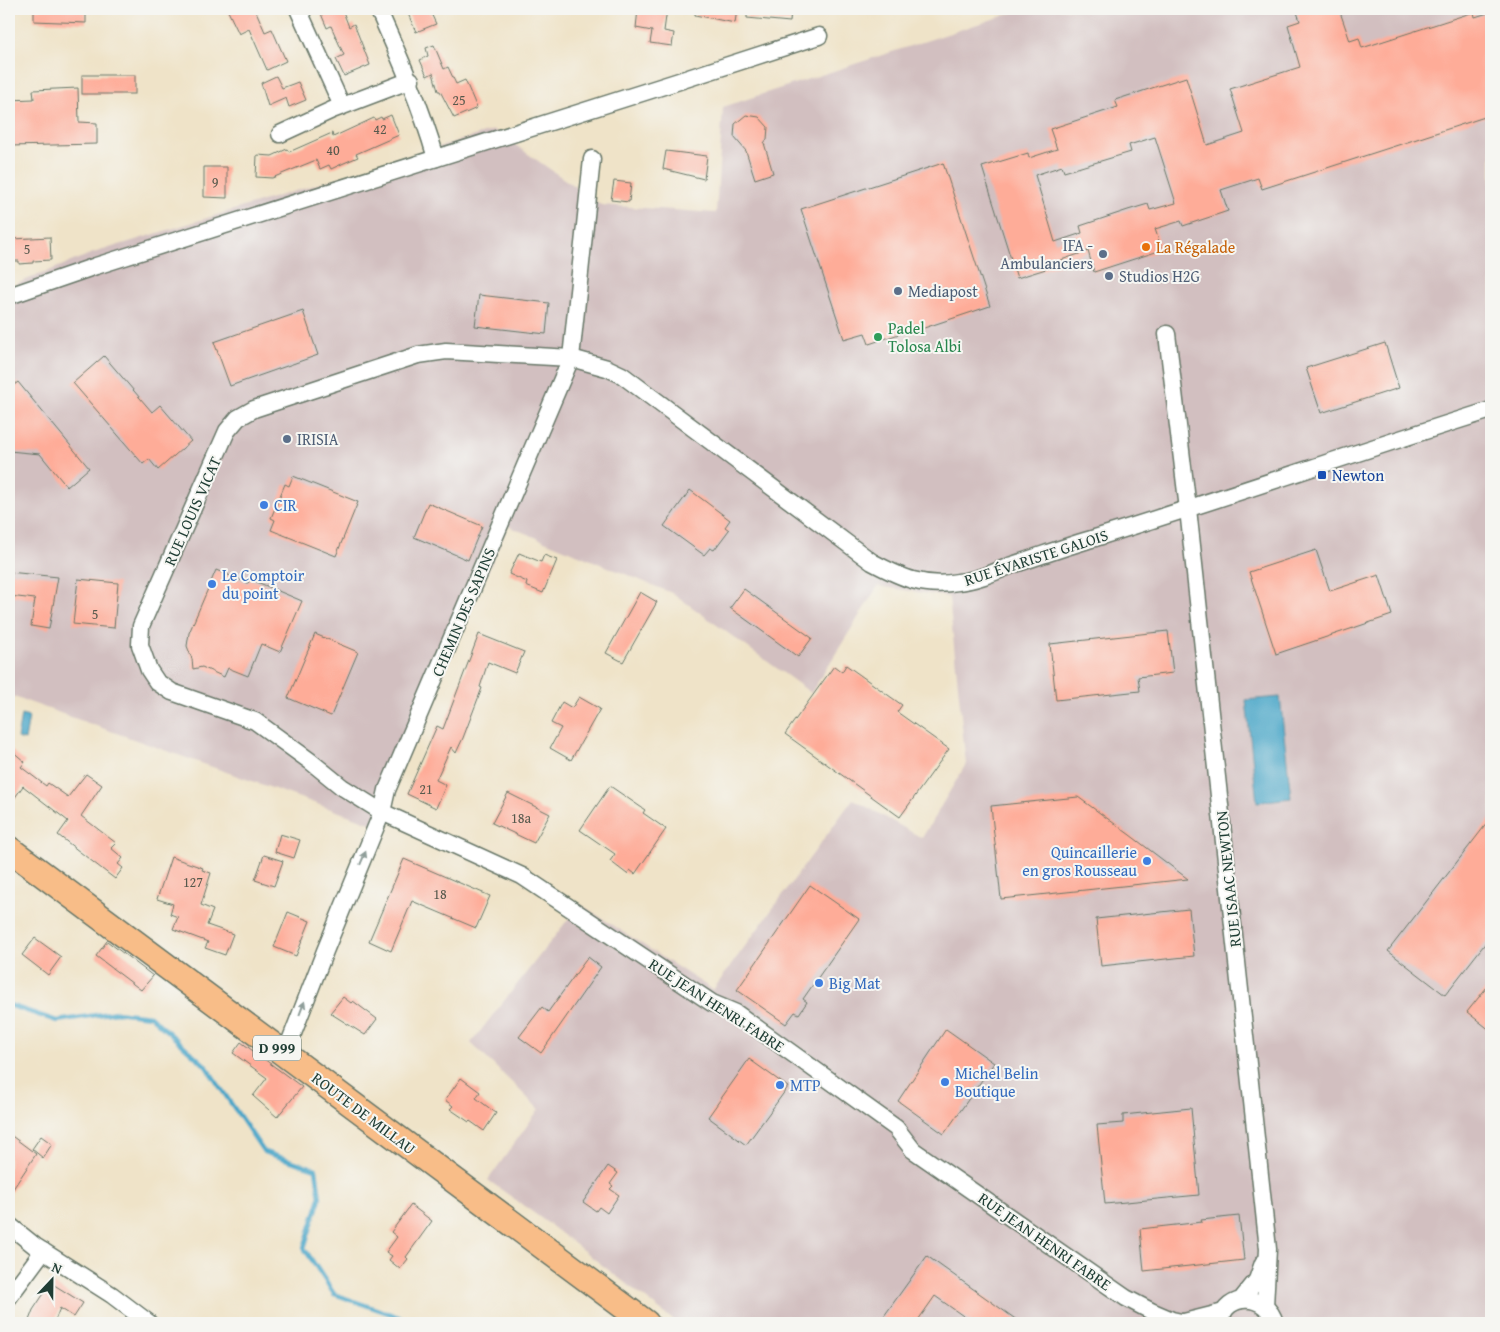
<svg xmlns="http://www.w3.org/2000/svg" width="1500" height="1332" font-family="'Gentium Book Plus',serif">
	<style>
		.industrial { fill: #d2bfc0 }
		.water { fill: #49a6c8; stroke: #34727e }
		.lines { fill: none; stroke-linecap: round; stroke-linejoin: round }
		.stream { stroke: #49a6c8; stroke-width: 4.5 }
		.building { fill: #feac98; fill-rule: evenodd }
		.street-casing { stroke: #687768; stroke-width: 19 }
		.primary-casing { stroke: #687768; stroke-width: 28 }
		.street { stroke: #fff; stroke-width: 16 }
		.primary { stroke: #f8bd88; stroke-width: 25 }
		.oneway { fill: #8f9e9a }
		.food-dot { fill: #e8710a; stroke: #f6f6f2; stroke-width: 2 }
		.service-dot { fill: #5c6f8a; stroke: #f6f6f2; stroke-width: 2 }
		.leisure-dot { fill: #2e9e5b; stroke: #f6f6f2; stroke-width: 2 }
		.transit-dot { fill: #1a4fb4; stroke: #f6f6f2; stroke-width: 2 }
		.shop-dot { fill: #3f7fe0; stroke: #f6f6f2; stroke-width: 2 }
		.labels { text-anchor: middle; stroke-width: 4; stroke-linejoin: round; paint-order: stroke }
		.number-label { font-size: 14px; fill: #57594d }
		.shield { fill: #f6f6f2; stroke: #60746d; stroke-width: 1 }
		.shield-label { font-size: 15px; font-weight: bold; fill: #1f3d34 }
		.service-label { font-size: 16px; fill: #4e5e75; stroke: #f6f6f2; text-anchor: start }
		.food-label { font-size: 16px; fill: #c56008; stroke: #f6f6f2; text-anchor: start }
		.leisure-label { font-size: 16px; fill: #27864d; stroke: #f6f6f2; text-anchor: start }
		.transit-label { font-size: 16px; fill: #164399; stroke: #f6f6f2; text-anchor: start }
		.shop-label { font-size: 16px; fill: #366cbe; stroke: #f6f6f2; text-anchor: start }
		.street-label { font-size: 16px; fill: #1f3d34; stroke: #f6f6f2 }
	</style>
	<rect width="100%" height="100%" fill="#f6f6f2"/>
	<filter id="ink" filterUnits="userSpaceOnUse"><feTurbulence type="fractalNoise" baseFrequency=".02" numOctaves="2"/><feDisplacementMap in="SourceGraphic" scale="10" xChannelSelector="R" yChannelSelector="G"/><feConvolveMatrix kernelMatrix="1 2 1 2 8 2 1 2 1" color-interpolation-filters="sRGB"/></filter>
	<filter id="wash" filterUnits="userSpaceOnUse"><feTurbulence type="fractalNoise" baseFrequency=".0096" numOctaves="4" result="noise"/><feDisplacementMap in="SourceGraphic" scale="20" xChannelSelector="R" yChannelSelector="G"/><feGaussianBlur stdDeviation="1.12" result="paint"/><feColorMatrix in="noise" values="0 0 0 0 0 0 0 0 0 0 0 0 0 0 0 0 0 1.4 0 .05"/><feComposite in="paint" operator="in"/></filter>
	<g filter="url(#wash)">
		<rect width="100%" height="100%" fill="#efe3c8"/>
		<polygon class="industrial" points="1024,9 1491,9 1491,1323 677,1323 549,1224 488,1180 539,1109 471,1043 580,904 713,990 853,799 922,838 966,764 949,597 878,586 811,693 674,594 508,526 376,825 9,695 9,287 93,253 494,130 601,205 716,213 723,107"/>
		<g class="water">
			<polygon points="1280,697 1291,798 1257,802 1246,700"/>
			<polygon points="21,715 29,717 25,740 17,738"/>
		</g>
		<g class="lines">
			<polyline class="stream" points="9,1005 57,1021 116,1012 150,1016 205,1065 264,1152 316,1169 320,1198 304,1248 334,1294 416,1323"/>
		</g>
		<g id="blocks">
			<g class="building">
				<polygon points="34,9 86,9 86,23 34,21"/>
				<polygon points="227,9 255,9 265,32 272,29 286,61 267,70 249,29 239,34"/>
				<polygon points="319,9 342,9 349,27 354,24 370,65 344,76 336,59 344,55 331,26 327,28"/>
				<polygon points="406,9 429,9 436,24 416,32"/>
				<polygon points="638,9 667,9 664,31 674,33 672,46 650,43 652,31 636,28"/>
				<polygon points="695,9 737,9 735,23 695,15"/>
				<polygon points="747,9 791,9 790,22 747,18"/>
				<path d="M1296 9H1339L1350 41 1359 38 1362 48 1474 12 1475 17 1491 12V115L1262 189 1258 178 1221 190 1228 211 1183 226 1181 221 1155 229 1162 250 1094 272 1088 251 1061 260 1062 264 1017 278 982 167 1028 153 1029 158 1057 149 1050 129 1118 107 1115 100 1186 77 1207 145 1244 133 1230 89 1300 67 1288 25 1300 21ZM1155 137 1176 203 1150 210 1148 204 1128 210 1080 226 1082 233 1055 242 1035 175 1062 166 1064 172 1131 152 1129 145Z"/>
				<polygon points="434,45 444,69 448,67 456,84 465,80 477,108 454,118 440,91 438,91 433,73 427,76 420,60 428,56 426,48"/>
				<rect x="82" y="75" width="53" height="19"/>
				<polygon points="276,76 282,88 298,82 306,100 289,107 286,98 268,106 261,83"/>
				<polygon points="78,88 79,122 97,123 97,144 9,146 9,100 34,99 33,90"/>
				<polygon points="391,115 399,135 356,154 358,157 344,163 331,169 329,165 320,169 316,160 272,178 256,177 257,155 272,156 287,149 289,152 332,133 333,137 374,118 375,120 381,117 382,119"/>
				<polygon points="746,115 759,117 768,127 767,139 764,143 773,173 755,179 746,151 734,137 735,124"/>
				<polygon points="666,151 707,156 704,179 663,169"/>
				<polygon points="943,163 990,306 921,329 920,327 869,344 865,333 844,339 801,209"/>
				<polygon points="204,167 227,167 227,198 204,197"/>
				<polygon points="614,181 631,183 629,202 611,200"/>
				<polygon points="50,237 51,260 33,261 33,263 19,264 19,261 13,261 13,239"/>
				<polygon points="479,295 549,303 546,334 475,326"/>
				<polygon points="303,311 318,355 230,386 214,342"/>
				<polygon points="1385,343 1399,388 1321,413 1306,368"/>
				<polygon points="104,356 152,412 160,405 191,441 158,470 149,459 143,464 73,383"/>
				<polygon points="18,382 89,468 67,487 40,454 9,451 9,389"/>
				<polygon points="293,476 358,502 336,556 271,530 275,520 271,518 285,484 289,486"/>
				<polygon points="690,490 730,520 725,527 729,530 714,550 710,548 704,555 664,526"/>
				<polygon points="428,503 482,526 468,560 414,537"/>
				<polygon points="1316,550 1330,591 1379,575 1392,615 1276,654 1249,572"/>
				<polygon points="519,553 541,562 544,555 557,560 543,593 526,586 527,582 509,574"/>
				<polygon points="216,570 248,583 250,579 302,601 280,652 261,644 248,676 228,668 224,677 202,667 193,669 192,659 187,646 189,633"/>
				<polygon points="9,572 58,577 49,629 31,626 35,599 9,596"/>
				<polygon points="78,579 118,583 114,628 73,624"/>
				<polygon points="744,589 812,638 798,657 730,608"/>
				<polygon points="640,592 657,602 623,662 606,653"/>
				<polygon points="1168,631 1173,673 1138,677 1140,691 1056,700 1050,644"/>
				<polygon points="315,634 358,652 331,716 288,698"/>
				<polygon points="479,634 524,652 515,673 488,662 480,687 482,688 463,738 456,753 451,747 436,780 446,785 436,808 407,794 437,726 443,729"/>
				<polygon points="846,665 902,705 897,712 949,749 900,817 785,734 834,666 842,672"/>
				<polygon points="579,697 600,709 571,760 550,748 561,728 551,723 562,702 572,708"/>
				<polygon points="11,750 25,762 21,767 46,786 48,783 68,797 86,774 102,785 81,816 116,843 111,848 123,858 118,864 123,868 115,879 58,835 68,821 23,786 9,806 9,757"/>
				<polygon points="610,786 645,810 643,813 666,829 635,874 630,870 627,874 610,861 615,854 580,830"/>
				<polygon points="508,793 550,814 534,843 492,823"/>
				<polygon points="1078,797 1130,835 1188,879 1001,899 991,806"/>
				<polygon points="1491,818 1491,936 1445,995 1388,951"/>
				<polygon points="280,834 300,840 294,858 275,852"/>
				<polygon points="264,855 283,861 274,886 255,880"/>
				<polygon points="171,857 203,868 202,870 211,873 201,905 213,910 207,925 233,934 225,955 205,948 208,942 173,929 178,917 170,914 173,904 157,899"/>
				<polygon points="404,859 490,896 476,928 412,901 391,951 369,941"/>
				<polygon points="810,885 859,919 803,999 807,1002 799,1014 795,1012 786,1024 737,990"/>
				<polygon points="1189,909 1194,956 1101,966 1096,919"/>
				<polygon points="288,912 310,921 296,956 274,947"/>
				<polygon points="35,938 61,957 48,975 22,955"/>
				<polygon points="107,941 153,976 141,990 96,956"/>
				<polygon points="588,957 601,967 541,1053 519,1037 542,1007 548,1012"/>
				<polygon points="1491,982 1491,1031 1467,1012"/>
				<polygon points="343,997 351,1003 353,1001 377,1019 365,1035 330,1013"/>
				<polygon points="946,1029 994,1063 944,1134 898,1101"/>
				<polygon points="241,1042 302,1087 277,1117 253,1096 267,1078 233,1053"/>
				<polygon points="749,1059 788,1087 746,1145 708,1117"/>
				<polygon points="461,1078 480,1092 476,1098 496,1113 484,1131 470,1121 469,1122 450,1109 453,1106 445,1100"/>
				<polygon points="1191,1108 1199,1195 1105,1204 1097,1125 1123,1123 1123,1115"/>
				<polygon points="9,1134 36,1154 9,1195"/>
				<polygon points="41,1136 52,1144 43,1158 32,1149"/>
				<polygon points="608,1166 618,1173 610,1184 613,1186 610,1189 619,1195 607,1213 599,1207 596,1211 583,1202"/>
				<polygon points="411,1205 432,1221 406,1257 408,1259 400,1269 389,1260 392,1256 386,1252 397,1237 391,1232"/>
				<polygon points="1239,1216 1244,1260 1144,1271 1140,1229 1202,1222 1201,1220"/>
				<polygon points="927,1256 1021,1323 973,1323 935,1296 916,1323 879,1323"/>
				<polygon points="51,1283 83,1303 74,1317 60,1308 54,1323 28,1323 33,1310"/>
			</g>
		</g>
	</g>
	<g filter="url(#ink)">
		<use href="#blocks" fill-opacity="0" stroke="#687768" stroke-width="1"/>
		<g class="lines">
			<g class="street-casing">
				<g id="street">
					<polyline points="298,9 342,106"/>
					<path d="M378 9C400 58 421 106 436 158"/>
					<polyline points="280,134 332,110 411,80"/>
					<polyline points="9,296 96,266 673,83 819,36"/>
					<polyline points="1167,334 1188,509 1268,1249 1265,1306"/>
					<polyline points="285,1054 325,951 382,812 387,790 571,358 592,159"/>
					<polyline points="9,1225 35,1246 112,1295 149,1323"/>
					<polyline points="9,1297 43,1251"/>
					<polyline points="1241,1300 1257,1280 1263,1263"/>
					<polyline points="1184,1322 1224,1312"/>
					<path d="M1186 1323 1172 1320 1151 1311 1126 1298 913 1150 896 1128 736 1013 712 1003 522 876 382 812 342 787 310 761 255 721 172 692 157 682 149 670 140 645 141 626 227 431 238 418 254 409 418 355 446 351 571 358 607 368 622 375 872 562C902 578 924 588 958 582 977 580 995 572 1012 565 1040 556 1067 546 1095 538 1228 497 1359 451 1491 410"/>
					<path d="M1219 1323C1226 1291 1267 1293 1275 1323"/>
				</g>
			</g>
			<g class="primary-casing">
				<polyline id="primary" points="9,849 646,1323"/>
			</g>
			<use href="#street" class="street"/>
			<use href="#primary" class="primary"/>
		</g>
		<defs><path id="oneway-solid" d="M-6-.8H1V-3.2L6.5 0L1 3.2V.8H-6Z" transform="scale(1.25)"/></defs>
		<g class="oneway">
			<use href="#oneway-solid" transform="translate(363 858) rotate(-67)"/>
			<use href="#oneway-solid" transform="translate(302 1008) rotate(-69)"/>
		</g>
	</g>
	<circle class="food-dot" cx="1146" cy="247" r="5"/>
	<g class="service-dot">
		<circle cx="1103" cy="254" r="5"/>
		<circle cx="1109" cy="276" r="5"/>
		<circle cx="898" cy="291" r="5"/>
		<circle cx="287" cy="439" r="5"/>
	</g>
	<circle class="leisure-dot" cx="878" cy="337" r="5"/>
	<rect class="transit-dot" x="1317" y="470" width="10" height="10" rx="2.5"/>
	<g class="shop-dot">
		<circle cx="264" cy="505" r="5"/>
		<circle cx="212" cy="584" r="5"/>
		<circle cx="1147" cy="861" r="5"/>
		<circle cx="819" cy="983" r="5"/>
		<circle cx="945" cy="1082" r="5"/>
		<circle cx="780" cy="1085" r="5"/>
	</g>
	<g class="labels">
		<g class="number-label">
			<text x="459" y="105">25</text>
			<text x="380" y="134">42</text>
			<text x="333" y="155">40</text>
			<text x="215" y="187">9</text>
			<text x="27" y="254">5</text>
			<text x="95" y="619">5</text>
			<text x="426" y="794">21</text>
			<text x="521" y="823">18a</text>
			<text x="193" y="887">127</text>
			<text x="440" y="899">18</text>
		</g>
		<rect class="shield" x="253" y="1035.5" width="48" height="25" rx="4"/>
		<g class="shield-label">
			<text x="277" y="1053">D 999</text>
		</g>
		<g class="service-label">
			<text x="1093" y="251" text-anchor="end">IFA -<tspan x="1093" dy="18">Ambulanciers</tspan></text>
			<text x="1119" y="282">Studios H2G</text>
			<text x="908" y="297">Mediapost</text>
			<text x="297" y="445">IRISIA</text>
		</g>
		<g class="food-label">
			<text x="1156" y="253">La Régalade</text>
		</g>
		<g class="leisure-label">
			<text x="888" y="334">Padel<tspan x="888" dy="18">Tolosa Albi</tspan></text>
		</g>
		<g class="transit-label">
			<text x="1332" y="481">Newton</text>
		</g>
		<g class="shop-label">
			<text x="274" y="511">CIR</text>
			<text x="222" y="581">Le Comptoir<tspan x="222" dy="18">du point</tspan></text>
			<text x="1137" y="858" text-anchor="end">Quincaillerie<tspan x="1137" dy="18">en gros Rousseau</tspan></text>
			<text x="829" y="989">Big Mat</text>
			<text x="955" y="1079">Michel Belin<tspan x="955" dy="18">Boutique</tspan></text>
			<text x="790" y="1091">MTP</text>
		</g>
		<g class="street-label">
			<text transform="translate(192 511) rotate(-66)" y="6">RUE LOUIS VICAT</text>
			<text transform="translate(1036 557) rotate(-18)" y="6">RUE ÉVARISTE GALOIS</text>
			<text transform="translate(463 612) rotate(-67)" y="6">CHEMIN DES SAPINS</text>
			<text transform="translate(1228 879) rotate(-96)" y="6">RUE ISAAC NEWTON</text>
			<text transform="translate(717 1005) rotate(33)" y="6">RUE JEAN HENRI FABRE</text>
			<text transform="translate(364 1113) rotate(37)" y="6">ROUTE DE MILLAU</text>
			<text transform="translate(1045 1241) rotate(35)" y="6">RUE JEAN HENRI FABRE</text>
		</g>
	</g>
	<rect width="1500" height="1332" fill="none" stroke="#f6f6f2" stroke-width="30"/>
	<g transform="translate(52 1280) rotate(22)" stroke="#f6f6f2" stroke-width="4" paint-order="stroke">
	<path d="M0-4L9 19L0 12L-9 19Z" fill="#1f3d34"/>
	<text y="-8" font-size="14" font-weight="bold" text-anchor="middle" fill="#1f3d34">N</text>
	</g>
</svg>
